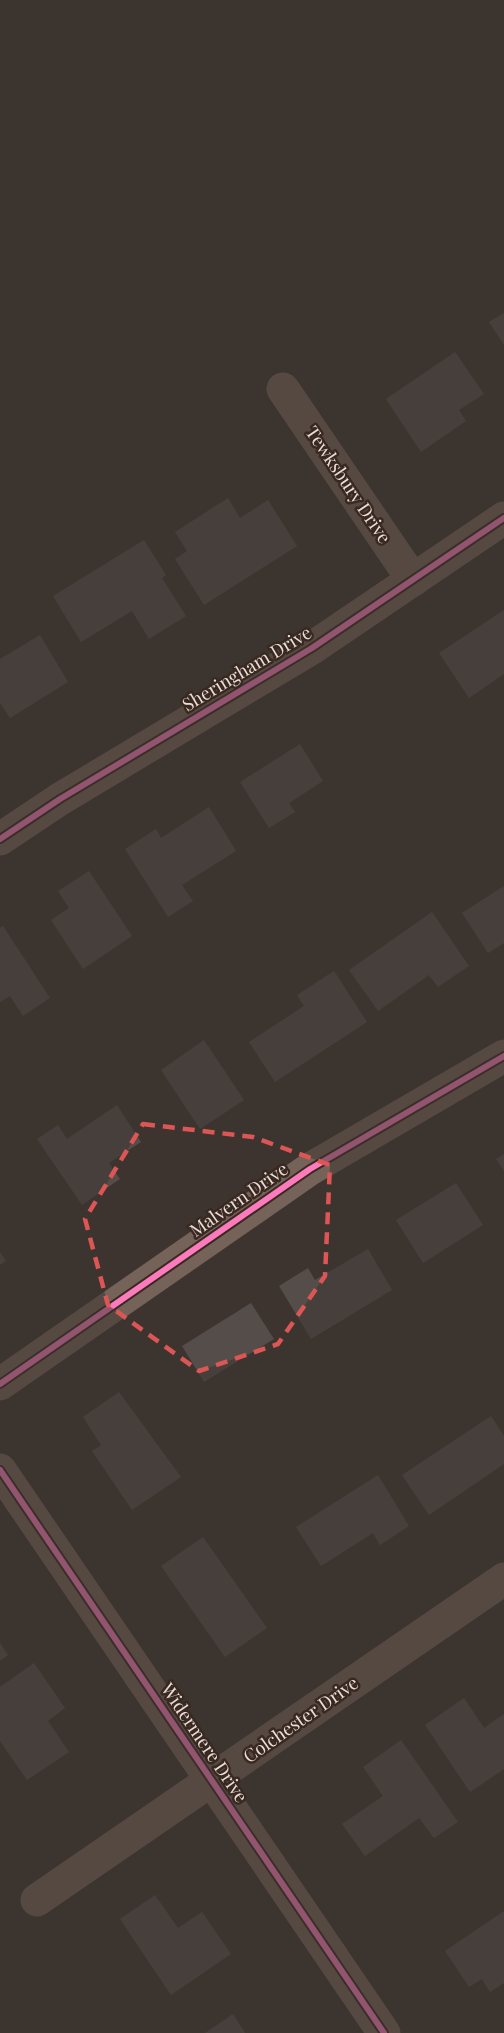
<svg xmlns="http://www.w3.org/2000/svg" width="504" height="2033" font-family="'Playfair Display',serif">
	<style>
		.building { fill: #554d4a }
		.lines { fill: none; stroke-linecap: round; stroke-linejoin: round }
		.minor { stroke: #75635a; stroke-width: 33 }
		.cycleway-casing { stroke: #392921; stroke-width: 10 }
		.cycleway { stroke: #fd7abc; stroke-width: 6 }
		.marked { fill: none; stroke: #db5654; stroke-width: 4.5; stroke-dasharray: 12 8; stroke-linejoin: round }
		.labels { text-anchor: middle; stroke-width: 5; stroke-linejoin: round; paint-order: stroke }
		.street-label { font-size: 18px; fill: #e9ded9; stroke: #392921 }
	</style>
	<rect width="100%" height="100%" fill="#3d3430"/>
	<g class="building">
		<polygon points="504,313 504,345 489,322"/>
		<polygon points="455,352 484,394 459,410 466,421 421,452 386,399"/>
		<polygon points="228,498 240,518 268,500 297,546 204,605 175,559 187,551 175,532"/>
		<polygon points="144,540 166,575 162,578 186,616 149,639 132,611 81,642 53,596"/>
		<polygon points="504,610 504,674 469,698 439,653"/>
		<polygon points="40,635 68,682 10,718 0,703 0,659"/>
		<polygon points="300,744 323,781 289,803 295,812 269,828 240,782"/>
		<polygon points="209,807 236,851 182,885 193,901 168,917 125,849 156,829 161,838"/>
		<polygon points="89,871 132,936 83,969 51,920 69,908 58,891"/>
		<polygon points="504,886 504,943 488,953 462,913"/>
		<polygon points="432,912 469,966 438,987 429,975 378,1011 349,970"/>
		<polygon points="3,926 50,998 23,1016 10,996 0,1002 0,928"/>
		<polygon points="334,971 367,1022 275,1082 249,1042 304,1006 297,995"/>
		<polygon points="204,1040 244,1100 200,1129 161,1070"/>
		<polygon points="117,1105 141,1142 109,1163 120,1179 82,1205 37,1139 58,1125 67,1139"/>
		<polygon points="504,1154 504,1171 496,1159"/>
		<polygon points="456,1183 483,1225 423,1263 396,1220"/>
		<polygon points="368,1249 392,1290 311,1339 279,1286 308,1268 315,1280"/>
		<polygon points="0,1252 6,1261 0,1265"/>
		<polygon points="251,1303 274,1339 204,1382 182,1346"/>
		<polygon points="119,1392 181,1477 132,1510 92,1451 101,1445 83,1417"/>
		<polygon points="491,1416 504,1436 504,1464 429,1515 402,1475"/>
		<polygon points="378,1475 409,1526 380,1545 373,1533 321,1566 296,1527"/>
		<polygon points="203,1537 267,1628 225,1657 161,1566"/>
		<polygon points="0,1643 8,1655 0,1661"/>
		<polygon points="34,1663 65,1708 48,1721 69,1752 27,1780 0,1741 0,1687"/>
		<polygon points="464,1698 484,1728 504,1714 504,1769 470,1792 425,1725"/>
		<polygon points="401,1740 458,1822 434,1838 419,1818 365,1856 342,1824 383,1796 363,1767"/>
		<polygon points="155,1895 178,1928 202,1912 231,1954 171,1995 120,1919"/>
		<polygon points="504,1911 504,1983 490,1992 482,1979 469,1987 445,1951"/>
		<polygon points="233,2014 245,2033 205,2033"/>
	</g>
	<g class="lines">
		<g class="minor">
			<polyline points="283,389 413,580"/>
			<polyline points="0,839 60,799 312,648 504,518"/>
			<polyline points="0,1384 310,1169 504,1056"/>
			<polyline points="0,1470 384,2033"/>
			<polyline points="37,1900 504,1579"/>
		</g>
		<g class="cycleway-casing">
			<g id="cycleway">
				<polyline points="0,839 60,799 312,648 504,518"/>
				<polyline points="0,1384 310,1169 504,1056"/>
				<polyline points="0,1470 384,2033"/>
			</g>
		</g>
		<use href="#cycleway" class="cycleway"/>
	</g>
	<path d="M0 0H504V2033H0ZM143 1124 253 1137 330 1165 325 1276 278 1344 199 1371 108 1305 85 1219Z" fill="#3d3430" fill-opacity=".55" fill-rule="evenodd"/>
	<path class="marked" d="M143 1124 253 1137 330 1165 325 1276 278 1344 199 1371 108 1305 85 1219Z"/>
	<g class="labels">
		<g class="street-label">
			<text transform="translate(348 485) rotate(56)" y="6">Tewksbury Drive</text>
			<text transform="translate(247 669) rotate(-31)" y="6">Sheringham Drive</text>
			<text transform="translate(239 1200) rotate(-35)" y="6">Malvern Drive</text>
			<text transform="translate(301 1720) rotate(-35)" y="6">Colchester Drive</text>
			<text transform="translate(204 1743) rotate(56)" y="6">Widermere Drive</text>
		</g>
	</g>
</svg>
